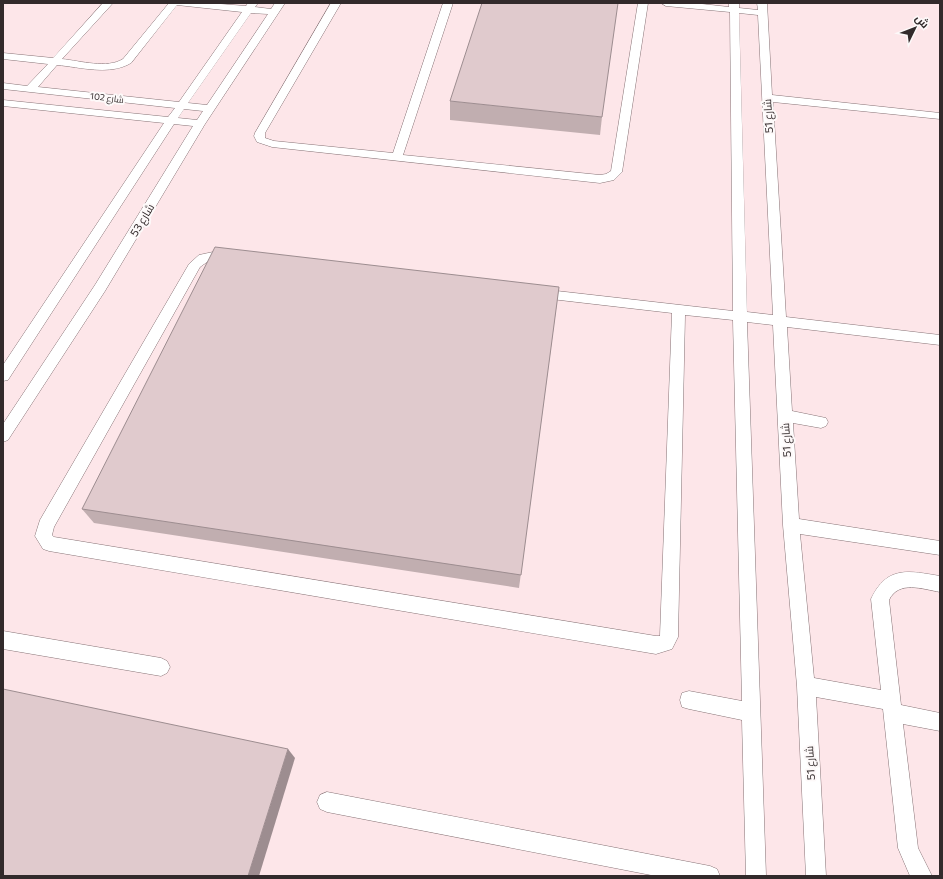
<svg xmlns="http://www.w3.org/2000/svg" width="943" height="879" font-family="Commissioner,Cairo,sans-serif">
	<style>
		.lines { fill: none; stroke-linecap: round; stroke-linejoin: round }
		.lane-casing { stroke: #877376; stroke-width: 1 }
		.lane { fill: #fff; fill-rule: evenodd }
		.wall { fill: #c1aeb0 }
		.shaded-wall { fill: #9d8d90 }
		.building { fill: #e0cacd; stroke: #9d8d90 }
		.labels { text-anchor: middle; stroke-width: 4; stroke-linejoin: round; paint-order: stroke }
		.far-street-label { font-size: 9px; fill: #322a2b; stroke: #fdf9f9 }
		.street-label { font-size: 11px; fill: #322a2b; stroke: #fdf9f9 }
	</style>
	<rect width="100%" height="100%" fill="#fde6e9"/>
	<g class="lines">
		<g class="lane-casing">
			<g id="lane">
				<path d="M103 3H113L62 59C81 61 107 69 123 59L169 3H208L246 6 248 3H258L255 7 271 9 275 3H285L205 124 105 291 8 440 3 442V424L95 285 193 126 174 124 8 380 3 381V365L164 123 3 106V100L168 117 175 108 3 89V83L27 86 48 64 3 59V53L53 58ZM177 5 242 12 179 102 38 87 57 65C80 67 110 76 131 63ZM251 13 268 14 207 105 188 103ZM184 109 203 111 197 120 178 118Z"/>
				<polygon points="331,3 341,3 265,133 265,138 274,141 393,153 443,3 453,3 403,155 600,175 606,174 611,171 638,3 648,3 622,172 614,180 600,183 272,147 257,142 254,136 255,133"/>
				<path d="M661 3H693L729 7V3H739V8L758 10 757 3H767L772 95 940 113V119L773 102 786 317 940 335V345L787 327 792 411 826 418 828 422 826 426 821 428 793 423 799 519 940 541V555L800 534 814 678 881 690 871 599C887 565 909 571 940 576V592C922 589 899 580 889 600L901 705 940 713V731L903 724 918 848 932 876H910L898 848 883 709 816 697 826 876H806L797 686 783 525 773 325 747 322 766 876H746L742 720 689 709 682 707 680 700 682 693 689 691 742 701 733 320 685 315 678 637 672 649 656 654 49 551 43 549 35 536 40 520 189 264 199 255 213 252 733 311 730 12 666 6ZM739 13 758 15 773 315 747 312ZM213 260 672 313 660 636H656L54 537 52 535 54 527 200 267 207 262Z"/>
				<polygon points="3,631 161,658 167,661 170,667 167,673 161,676 3,649"/>
				<polygon points="327,792 710,866 717,869 720,876 656,876 327,812 320,809 317,802 320,795"/>
			</g>
		</g>
		<use href="#lane" class="lane"/>
	</g>
	<g class="wall">
		<polygon points="450,101 602,117 600,135 450,120"/>
		<polygon points="559,287 519,588 94,523 82,509"/>
	</g>
	<polygon class="shaded-wall" points="288,749 295,758 259,876 248,876"/>
	<g class="building">
		<polygon points="482,3 618,3 602,117 450,101"/>
		<polygon points="215,247 559,287 521,575 82,509"/>
		<polygon points="3,689 288,749 248,876 3,876"/>
	</g>
	<g class="labels">
		<g class="far-street-label">
			<text transform="translate(107 98) rotate(7)" y="3">شارع 102</text>
		</g>
		<g class="street-label">
			<text transform="translate(768 116) rotate(-93)" y="4">شارع 51</text>
			<text transform="translate(142 220) rotate(-59)" y="4">شارع 53</text>
			<text transform="translate(786 440) rotate(-93)" y="4">شارع 51</text>
			<text transform="translate(810 763) rotate(-93)" y="4">شارع 51</text>
		</g>
	</g>
	<rect width="943" height="879" fill="none" stroke="#322a2b" stroke-width="8"/>
	<g transform="translate(915 28) rotate(47)" stroke="#fdf9f9" stroke-width="3" paint-order="stroke">
	<path d="M0-3L7 15L0 10L-7 15Z" fill="#322a2b"/>
	<text y="-6" font-size="11" font-weight="bold" text-anchor="middle" fill="#322a2b">ش</text>
	</g>
</svg>
